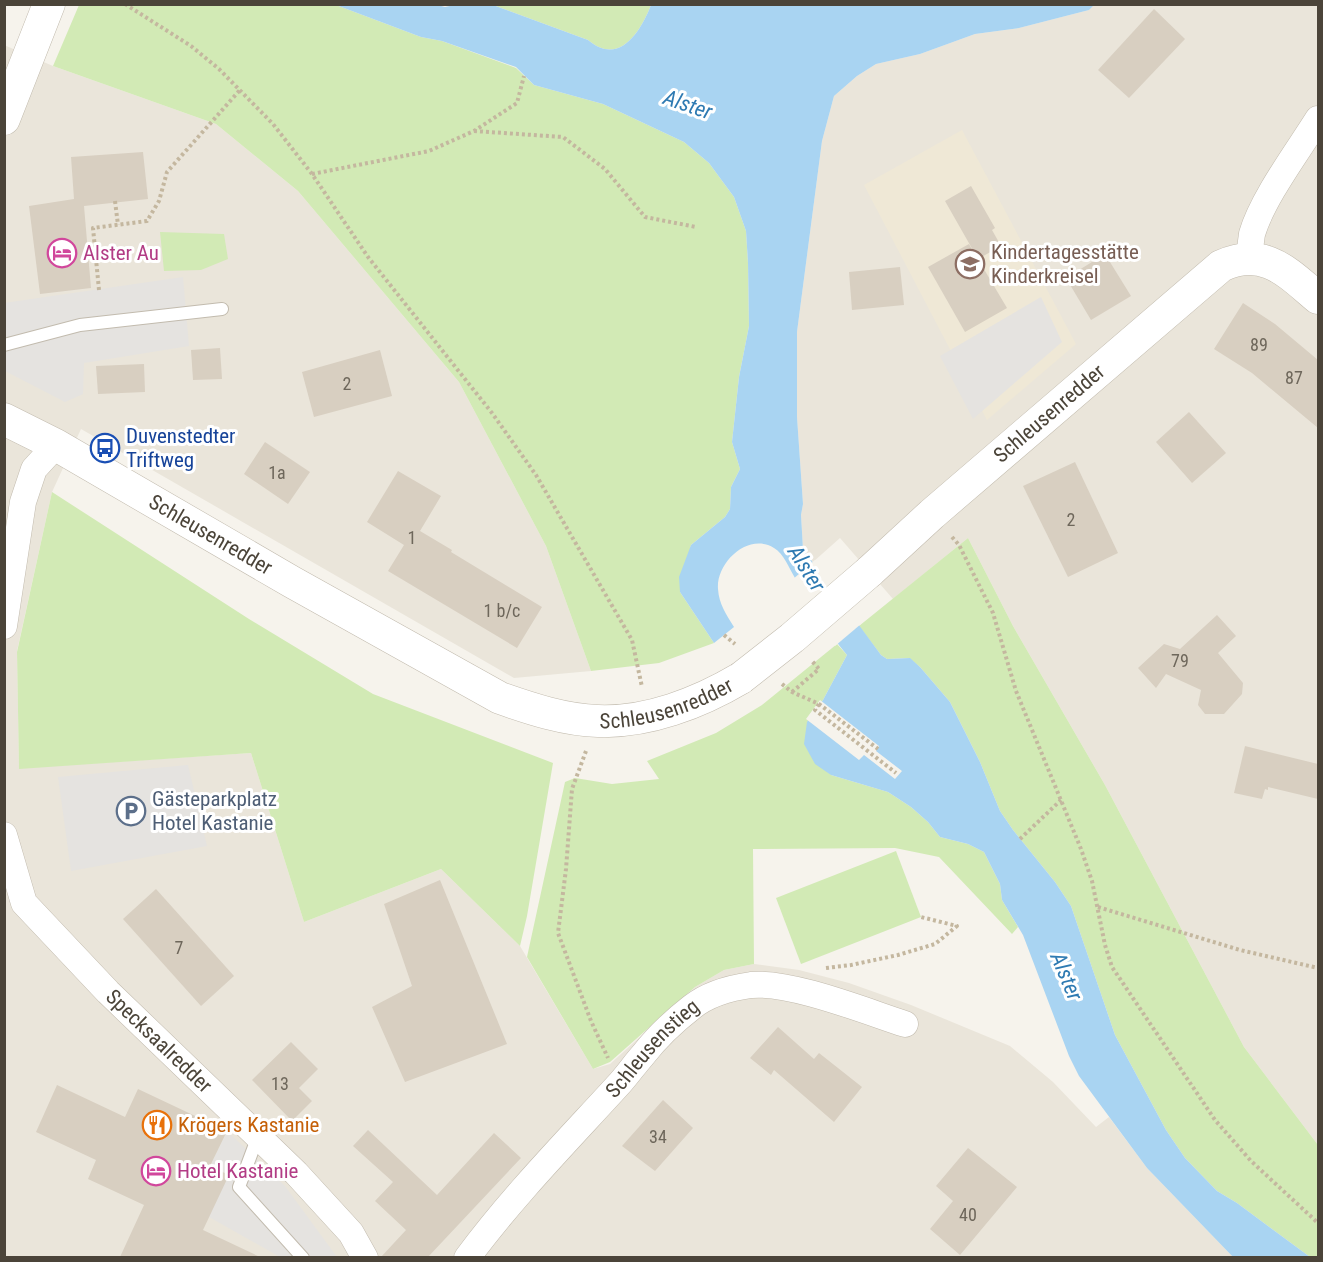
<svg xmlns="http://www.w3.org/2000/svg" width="1323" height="1262" font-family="'Roboto Condensed',sans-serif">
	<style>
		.residential { fill: #eae5da }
		.education { fill: #efe8d6 }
		.green { fill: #d2eab5 }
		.parking { fill: #e5e3e0 }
		.water { fill: #a9d4f2 }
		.pier { fill: #f6f3ec }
		.building { fill: #d8cfc1 }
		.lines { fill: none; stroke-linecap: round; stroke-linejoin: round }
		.service-casing { stroke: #c2bbae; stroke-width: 14 }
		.minor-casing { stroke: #c2bbae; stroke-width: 27 }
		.tertiary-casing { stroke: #c2bbae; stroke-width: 33 }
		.path { stroke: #c4b79f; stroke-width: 4; stroke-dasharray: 3 3; stroke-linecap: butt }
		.service { stroke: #fff; stroke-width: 12 }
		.minor { stroke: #fff; stroke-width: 26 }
		.tertiary { stroke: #fff; stroke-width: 32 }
		.tertiary-bridge-casing { stroke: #c2bbae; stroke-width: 33; stroke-linecap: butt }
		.tertiary-bridge { stroke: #fff; stroke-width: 32 }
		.labels { text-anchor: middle; stroke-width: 6; stroke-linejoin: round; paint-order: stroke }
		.number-label { font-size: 18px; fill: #6e675b }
		.education-label { font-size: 21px; fill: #785e54; stroke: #fff; text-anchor: start }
		.hotel-label { font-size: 21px; fill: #b23c85; stroke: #fff; text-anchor: start }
		.street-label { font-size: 21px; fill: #4b4439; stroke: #fff }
		.transit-label { font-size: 21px; fill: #164399; stroke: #fff; text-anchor: start }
		.service-label { font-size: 21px; fill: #4e5e75; stroke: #fff; text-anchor: start }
		.food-label { font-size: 21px; fill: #c56008; stroke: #fff; text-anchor: start }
		.water-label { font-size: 22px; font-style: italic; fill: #2e7ab2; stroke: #fff }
	</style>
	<rect width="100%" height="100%" fill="#f6f3ec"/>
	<g class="residential">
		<polygon points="1094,5 1318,5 1318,1145 1244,1047 1105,785 1013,626 968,538 893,599 840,538 813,562 803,549 801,515 803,504 797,417 797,332 822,141 834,96 857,76 876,64 920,54 975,34 1019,28 1089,10"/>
		<polygon points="4,45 53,66 216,124 298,191 459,382 546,546 591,671 514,678 81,429 52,492 17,651 19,768 251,753 304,922 441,869 520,946 593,1069 610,1064 695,987 724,970 754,964 799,970 849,983 911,1005 1010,1046 1053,1082 1096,1127 1109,1117 1147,1168 1233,1257 5,1257"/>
	</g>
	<polygon class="education" points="962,130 1076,344 987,420 864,185"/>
	<g class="green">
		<polygon points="79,5 336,5 421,37 442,41 516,68 534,85 603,104 684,142 709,163 734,197 746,231 748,263 749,326 739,377 732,442 740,469 731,487 730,509 725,517 691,545 680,592 714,643 659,663 591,671 546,546 459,382 298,191 216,124 53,66"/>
		<path d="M493 5H651C640 33 619 66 588 40Z"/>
		<polygon points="160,232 224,234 228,259 201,270 164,271"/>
		<polygon points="52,492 249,619 373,694 553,763 527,916 520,946 441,869 304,922 251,753 19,769 17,652"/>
		<polygon points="968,538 1013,626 1105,785 1244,1047 1318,1145 1318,1257 1310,1257 1237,1203 1217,1191 1185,1158 1166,1130 1115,1035 1071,906 1055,882 1013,830 1000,811 980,762 950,702 920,667 909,658 887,659 881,655 859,626"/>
		<polygon points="837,644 847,655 823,700 807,723 831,775 888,792 911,807 928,822 940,837 968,844 984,852 1000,884 1002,900 1018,927 1012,934 939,857 895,848 753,849 754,964 724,970 695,987 610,1062 593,1069 527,957 565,782 575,778 612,784 659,779 647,761 716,733 762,705"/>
		<polygon points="896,851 921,917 801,964 776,898"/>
	</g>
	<g class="parking">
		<polygon points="183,277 189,346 84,363 83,394 65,402 5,371 4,303"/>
		<polygon points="1041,297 1062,342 973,419 940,356"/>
		<polygon points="188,765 207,846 71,871 58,777"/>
		<polygon points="227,1131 285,1186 337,1257 280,1257 209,1217 210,1166"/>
	</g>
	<path class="water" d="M434 4 445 7 454 5H493L588 40C619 66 640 33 651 5H1094L1089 10 1019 28 975 34 920 54 876 64 857 76 834 96 822 141 797 332V417L803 504 801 515 803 549 881 655 887 659 910 658 920 667 950 702 980 762 1000 811 1013 830 1055 882 1071 906 1115 1035 1166 1130 1185 1158 1217 1191 1237 1203 1310 1257H1233L1147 1168 1079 1076 1069 1056 1023 935 1002 900 1000 884 984 852 968 844 940 837 928 822 911 807 888 792 831 775 815 764 804 744 807 722 823 700 847 655C828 632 810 605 795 578 789 568 784 554 774 548 748 532 716 563 718 589 719 604 726 614 734 627L714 643 680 592 679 577 691 545 725 517 730 509 731 487 740 469 732 442 739 377 749 326 748 263 746 231 734 197 709 163 684 142 603 104 534 85 516 67 442 41 421 37 336 5Z"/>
	<g class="pier">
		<polygon points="815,560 861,624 835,646 792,580"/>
		<polygon points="820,700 879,746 876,751 902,771 895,779 864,755 859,760 806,719"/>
	</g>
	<g class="building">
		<polygon points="1154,9 1185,39 1129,98 1098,70"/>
		<polygon points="143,152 148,199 84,206 91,288 40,294 29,206 74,199 71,157"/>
		<polygon points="971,186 995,228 992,230 1001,246 978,259 945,201"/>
		<polygon points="969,244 1007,308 965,332 928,267"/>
		<polygon points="1105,254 1131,296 1091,320 1066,278"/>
		<polygon points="900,267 904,305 852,310 849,272"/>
		<polygon points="1243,303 1275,324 1318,360 1318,428 1252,373 1214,349"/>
		<polygon points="220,348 222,379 193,380 191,350"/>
		<polygon points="380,350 392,396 314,417 302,372"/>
		<polygon points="144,364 145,392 98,394 96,366"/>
		<polygon points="1189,412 1226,453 1192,483 1156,442"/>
		<polygon points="265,442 310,472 288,504 244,474"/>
		<polygon points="1075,462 1118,553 1068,577 1023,486"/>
		<polygon points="398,471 441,496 420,531 452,550 451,552 542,607 517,648 388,571 404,545 367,522"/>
		<polygon points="1217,615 1236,636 1218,653 1243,683 1242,694 1224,714 1205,714 1198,705 1201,690 1166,674 1156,688 1138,668 1164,644 1180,649"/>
		<polygon points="1245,746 1318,764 1318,799 1268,787 1268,790 1265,789 1262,799 1234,793"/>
		<polygon points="440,880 507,1044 405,1082 372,1007 412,986 384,904"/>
		<polygon points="156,889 234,976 201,1006 123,919"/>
		<polygon points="778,1027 814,1059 819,1053 862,1087 834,1122 774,1070 771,1075 750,1058"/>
		<polygon points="291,1042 318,1069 299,1088 312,1101 292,1121 252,1080"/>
		<polygon points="57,1085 125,1117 138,1089 227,1131 210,1166 229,1175 203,1230 260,1257 120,1257 144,1205 88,1179 96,1160 36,1132"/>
		<polygon points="663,1100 693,1128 655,1171 622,1146"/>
		<polygon points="368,1130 437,1195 494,1133 521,1158 428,1257 381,1257 406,1230 375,1201 393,1182 353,1146"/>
		<polygon points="968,1148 1017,1187 960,1255 930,1229 953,1201 936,1186"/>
	</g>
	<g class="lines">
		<g class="service-casing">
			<g id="service">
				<polyline points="4,345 80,325 222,309"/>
				<polyline points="258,1136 239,1187 303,1258"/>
			</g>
		</g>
		<g class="minor-casing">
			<g id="minor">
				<path d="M1249 257C1250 250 1251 241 1252 234 1262 199 1298 151 1318 119"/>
				<polyline points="4,626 23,502 34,469 56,445"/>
				<path id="s1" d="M4 835 24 903 108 992 296 1173 351 1233 365 1258"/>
				<path id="s2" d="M467 1258C513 1196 568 1140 620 1083 628 1074 635 1064 643 1055 657 1037 674 1021 692 1007 708 994 730 988 751 985 790 981 865 1011 905 1024"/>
			</g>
		</g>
		<g class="tertiary-casing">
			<g id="tertiary">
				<polyline points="4,119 49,4"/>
				<path id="s3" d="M4 419 56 445 292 582 500 698C531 709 565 720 598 721 647 723 699 703 741 678"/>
				<path id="s4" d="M869 572 932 514 1221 266C1264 246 1287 272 1318 298"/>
			</g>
		</g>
		<g class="path">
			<polyline points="125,4 191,46 219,69 273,124 312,174 368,257 492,413 536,475 632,640 642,687"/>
			<polyline points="474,131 563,137 605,169 645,217 696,227"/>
			<polyline points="312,174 429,151 474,131 517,103 524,76"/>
			<polyline points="115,201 118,225"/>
			<polyline points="99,290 93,228 147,221 159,201 167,172 240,90"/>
			<polyline points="952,537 959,545 993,613 1016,691 1081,849 1092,881 1105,945 1112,967 1215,1120 1251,1161 1318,1223"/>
			<polyline points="724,635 735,644"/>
			<polyline points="782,684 792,692 819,704 878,749"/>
			<polyline points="792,692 819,669 812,661"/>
			<polyline points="819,704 815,710 896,773"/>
			<polyline points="586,751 572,789 566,869 558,933 591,1021 608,1058"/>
			<polyline points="1020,839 1061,800"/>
			<polyline points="1098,907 1240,950 1318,968"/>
			<polyline points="826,968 851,965 898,955 935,944 957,926 921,917"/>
		</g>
		<use href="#service" class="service"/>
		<use href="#minor" class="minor"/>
		<use href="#tertiary" class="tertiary"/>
		<g class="tertiary-bridge-casing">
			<polyline id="tertiary-bridge" points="741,678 792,638 869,572"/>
		</g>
		<use href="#tertiary-bridge" class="tertiary-bridge"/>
	</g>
	<defs>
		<g id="hotel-ring" transform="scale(1.5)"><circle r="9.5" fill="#fff" stroke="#d1479c" stroke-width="1.5"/><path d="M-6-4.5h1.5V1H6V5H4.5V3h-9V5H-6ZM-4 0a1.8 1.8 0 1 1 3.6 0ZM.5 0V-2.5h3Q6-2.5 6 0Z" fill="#d1479c"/></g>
		<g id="school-ring" transform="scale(1.5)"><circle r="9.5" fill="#fff" stroke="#8d6e63" stroke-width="1.5"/><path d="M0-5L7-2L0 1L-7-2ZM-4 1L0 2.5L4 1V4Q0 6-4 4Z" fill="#8d6e63"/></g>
		<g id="bus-ring" transform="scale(1.5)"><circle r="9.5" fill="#fff" stroke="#1a4fb4" stroke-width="1.5"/><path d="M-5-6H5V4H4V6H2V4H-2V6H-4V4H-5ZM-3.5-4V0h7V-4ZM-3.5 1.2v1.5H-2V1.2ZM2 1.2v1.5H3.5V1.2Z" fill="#1a4fb4"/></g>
		<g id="parking-ring" transform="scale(1.5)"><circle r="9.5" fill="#fff" stroke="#5c6f8a" stroke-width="1.5"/><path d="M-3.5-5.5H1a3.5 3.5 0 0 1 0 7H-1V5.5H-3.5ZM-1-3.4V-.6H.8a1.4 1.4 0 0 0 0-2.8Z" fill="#5c6f8a"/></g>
		<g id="restaurant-ring" transform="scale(1.5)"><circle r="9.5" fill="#fff" stroke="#e8710a" stroke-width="1.5"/><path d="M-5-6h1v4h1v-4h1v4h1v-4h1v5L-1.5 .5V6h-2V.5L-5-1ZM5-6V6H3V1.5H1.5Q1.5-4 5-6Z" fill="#e8710a"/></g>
	</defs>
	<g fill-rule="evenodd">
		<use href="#hotel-ring" x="62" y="253"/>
		<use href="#school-ring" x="970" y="264"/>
		<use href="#bus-ring" x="105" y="448"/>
		<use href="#parking-ring" x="131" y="811"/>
		<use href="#restaurant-ring" x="157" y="1125"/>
		<use href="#hotel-ring" x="156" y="1171"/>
	</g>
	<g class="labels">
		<g class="number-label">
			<text x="1259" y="351">89</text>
			<text x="1294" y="384">87</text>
			<text x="347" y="390">2</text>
			<text x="277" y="479">1a</text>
			<text x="1071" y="526">2</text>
			<text x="412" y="544">1</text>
			<text x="502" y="617">1 b/c</text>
			<text x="1180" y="667">79</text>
			<text x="179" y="954">7</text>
			<text x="280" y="1090">13</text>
			<text x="658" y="1143">34</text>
			<text x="968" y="1221">40</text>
		</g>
		<g class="education-label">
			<text x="991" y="259">Kindertagesstätte<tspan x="991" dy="24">Kinderkreisel</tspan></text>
		</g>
		<g class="hotel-label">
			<text x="83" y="260">Alster Au</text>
			<text x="177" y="1178">Hotel Kastanie</text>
		</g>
		<g class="street-label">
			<text dy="7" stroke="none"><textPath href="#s4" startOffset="240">Schleusenredder</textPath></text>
			<text dy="7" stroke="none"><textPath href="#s3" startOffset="237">Schleusenredder</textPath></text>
			<text dy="7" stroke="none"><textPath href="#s3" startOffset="741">Schleusenredder</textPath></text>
			<text dy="7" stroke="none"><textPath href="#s1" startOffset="264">Specksaalredder</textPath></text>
			<text dy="7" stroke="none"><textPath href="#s2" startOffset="280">Schleusenstieg</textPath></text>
		</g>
		<g class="transit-label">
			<text x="126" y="443">Duvenstedter<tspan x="126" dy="24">Triftweg</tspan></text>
		</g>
		<g class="service-label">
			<text x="152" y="806">Gästeparkplatz<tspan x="152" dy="24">Hotel Kastanie</tspan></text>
		</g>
		<g class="food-label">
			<text x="178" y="1132">Krögers Kastanie</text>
		</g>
		<g class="water-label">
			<text transform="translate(688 104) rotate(19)" y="8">Alster</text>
			<text transform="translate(807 568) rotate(58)" y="8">Alster</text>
			<text transform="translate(1067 976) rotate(67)" y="8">Alster</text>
		</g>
	</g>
	<rect width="1323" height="1262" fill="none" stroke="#4b4439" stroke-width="12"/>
</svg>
